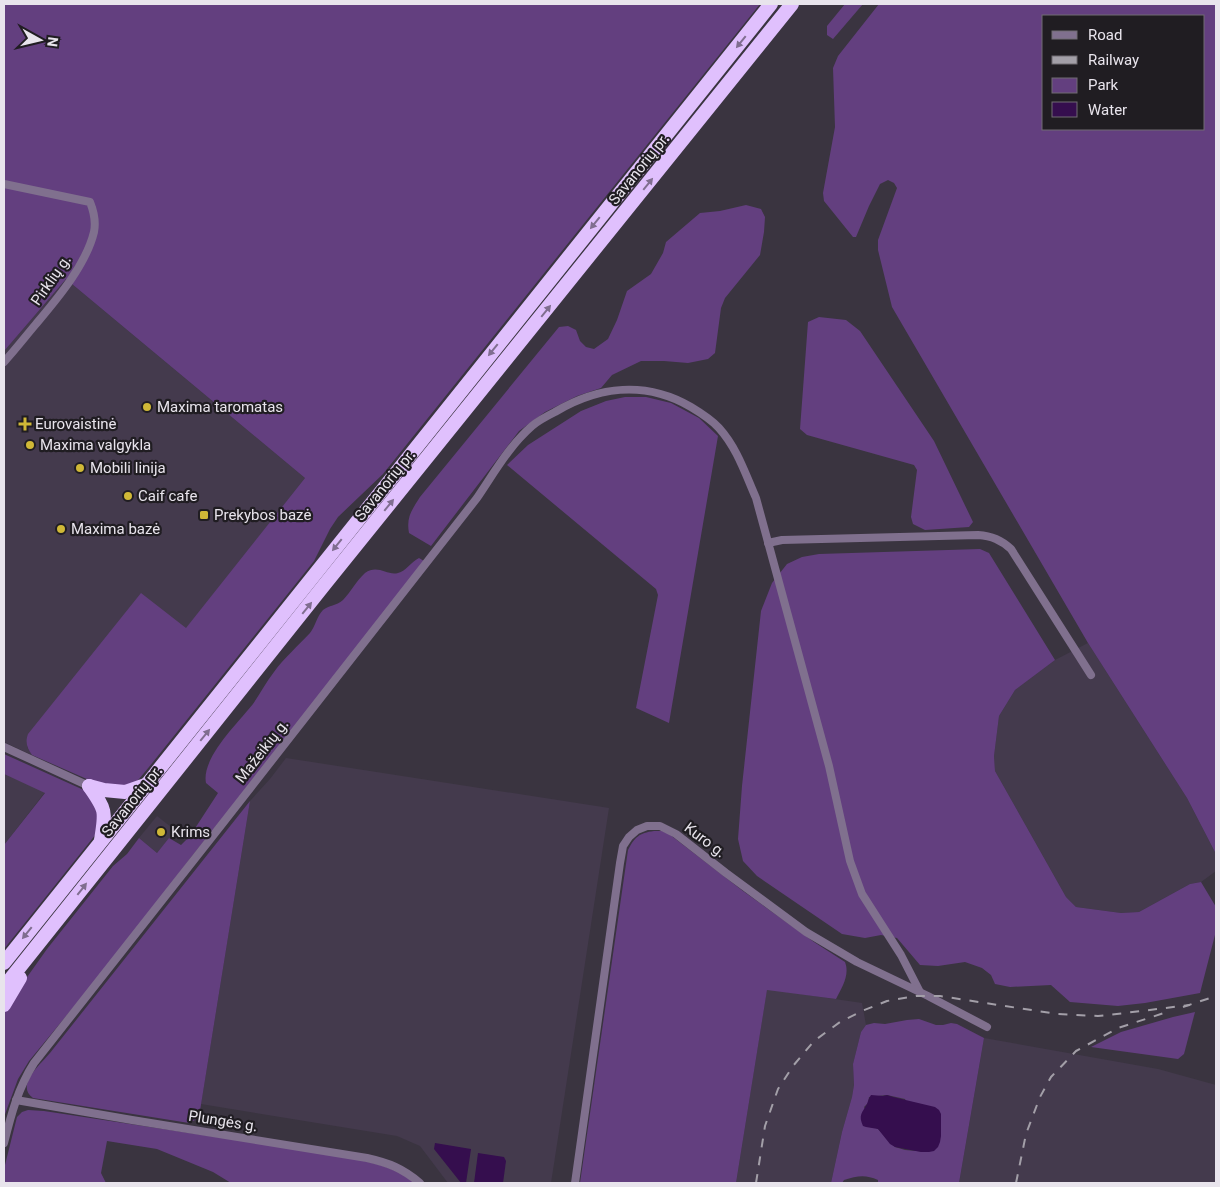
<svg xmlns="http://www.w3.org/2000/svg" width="1220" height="1187" font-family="Roboto,sans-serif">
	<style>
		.built { fill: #443a4d }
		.green { fill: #633f7f; fill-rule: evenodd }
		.water { fill: #350e4e }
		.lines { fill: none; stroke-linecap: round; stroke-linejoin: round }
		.street { stroke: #80708e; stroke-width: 8 }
		.highway { stroke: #e0c0fd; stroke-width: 14 }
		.rail { stroke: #a39fa8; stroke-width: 2; stroke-dasharray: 9 9; stroke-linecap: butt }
		.oneway { fill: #806e90 }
		.poi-dot { fill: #d0b837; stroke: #201d22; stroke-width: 2 }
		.labels { text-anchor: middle; stroke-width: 4.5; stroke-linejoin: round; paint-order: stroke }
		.street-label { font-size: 15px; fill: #e8e4ec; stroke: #201d22 }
		.poi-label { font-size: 15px; fill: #e8e4ec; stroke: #201d22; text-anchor: start }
	</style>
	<rect width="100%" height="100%" fill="#3a3440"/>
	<g class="built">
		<polygon points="66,279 305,478 186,629 141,594 27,747 32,755 4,742 4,350 5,350"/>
		<polygon points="1088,643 1187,798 1216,854 1216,871 1201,882 1190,884 1139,912 1121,913 1076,907 1066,897 995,771 994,756 999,716 1015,690 1055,660"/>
		<polygon points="286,758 609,808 551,1183 448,1183 420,1146 397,1136 201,1104 250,801 270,779"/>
		<polygon points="4,774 45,792 4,845"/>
		<polygon points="157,816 176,831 157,853 139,838"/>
		<polygon points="767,989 862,1003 866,1025 861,1032 853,1064 854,1085 852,1097 842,1132 831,1183 736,1183"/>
		<polygon points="984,1038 1158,1069 1216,1085 1216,1183 959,1183"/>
	</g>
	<g class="green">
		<path d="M4 4H760L383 474 338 517 330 529 314 561 149 767 134 785 105 787 32 755C27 748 25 742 28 734L141 593 186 628 305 478 66 279 5 350H4Z"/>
		<polygon points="845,4 863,4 833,39 827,35 827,26"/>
		<path d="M879 4H1216V854L1187 798 1088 643 892 307 878 250V240L897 188 894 183 888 180 880 184 869 206 856 237H853L824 201 823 193 835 127 833 68 838 56ZM1044 16H1204V129H1044Z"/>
		<path d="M746 205 761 209 765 217 764 232 760 255 725 298 721 308 715 353 708 359 688 363 664 361H641L612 375 601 388 577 396 545 412 519 431 431 546 409 533C406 517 412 510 420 497L559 327 568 326 576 330 580 341 586 347 594 349 608 339 617 320 627 291 651 274 663 253 666 242 700 213 720 211Z"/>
		<polygon points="819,317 846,320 860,331 934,441 973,522 969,527 925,530 913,524 911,517 917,470 914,465 807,435 800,429 808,322"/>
		<polygon points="625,397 646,397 671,403 699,418 718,436 669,723 636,708 658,595 656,589 507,465 528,445 581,411 606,401"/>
		<polygon points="980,549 989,553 1055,660 1015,690 999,716 994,756 995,771 1066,897 1076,907 1121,913 1139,912 1190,884 1201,882 1216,907 1216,931 1200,993 1145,1003 1118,1006 1070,1002 1051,985 1010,987 995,984 991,975 982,968 965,962 938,966 920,965 897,938 881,935 865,938 842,934 757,876 743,861 738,839 742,786 761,611 772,583 787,564 802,557 819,554"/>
		<path d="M419 558 424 561 286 739 192 856 119 952 29 1061 18 1079 4 1117V1013L20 987 47 949 113 866 127 854 139 838 157 853 169 838 181 845 190 836 218 793 206 783C201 758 238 723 253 704 260 694 266 682 274 672 284 658 298 646 310 633 315 627 317 616 323 610 329 605 336 606 343 600 351 592 356 581 365 573 378 564 387 576 398 573 406 571 411 562 419 558Z"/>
		<polygon points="4,754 86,791 100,809 96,834 4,949 4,845 45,793 4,774"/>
		<path d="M250 801 199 1117 195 1120 189 1123 33 1098C15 1085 41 1064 50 1053Z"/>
		<path d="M654 831H662L669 834 743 891 814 942 845 962C850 975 842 987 836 999L767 990 736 1183H580L628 850C635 837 639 833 654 831Z"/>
		<polygon points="1195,1012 1184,1054 1178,1059 1091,1047 1121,1032 1173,1017"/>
		<path d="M919 1019 936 1025H943L951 1023 957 1024 984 1038 959 1183H878V1180C865 1174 857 1176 844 1180L842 1183H831L842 1132 852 1097 854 1085 853 1064 861 1032 866 1025 874 1023 885 1024 907 1020ZM887 1095 905 1099 929 1152 905 1150 895 1147 878 1129 874 1127 864 1107 868 1103 869 1097Z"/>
		<path d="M28 1110 44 1111 341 1156C367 1162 394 1165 414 1183H231L213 1172 157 1149 107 1141 101 1173 106 1183H4V1169L17 1117 22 1112Z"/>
	</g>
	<g class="water">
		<path d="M871 1095 883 1096 887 1095 893 1097 935 1107 939 1110 941 1114V1136L940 1142 938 1147 934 1151 929 1152H921L895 1147 890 1144 878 1129 866 1127 863 1126C858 1115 862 1113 867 1104 868 1101 869 1098 871 1095Z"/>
		<polygon points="435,1143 471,1149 466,1183 461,1183 434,1149"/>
		<polygon points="478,1153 504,1157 506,1161 503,1183 474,1183"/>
	</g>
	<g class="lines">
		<g class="street">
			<path d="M4 184 90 202C94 212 96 222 94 232 86 265 57 299 36 324 25 337 15 350 4 362"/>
			<path d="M768 543 782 540 978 535C992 536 1001 540 1011 549L1091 675"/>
			<polyline points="4,747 89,786"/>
			<path d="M16 1100 132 1120 367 1158C389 1163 402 1168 420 1183"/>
			<path d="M4 1143C11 1115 18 1088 34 1063L219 828 477 498C494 473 509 446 532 426 539 420 547 416 555 412 599 386 646 381 691 407 701 413 711 419 719 428 737 448 745 473 756 498L829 766 850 861 862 894 901 955 920 992"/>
			<polyline points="575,1183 620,863 623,846 629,837 637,830 647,826 660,826 676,834 726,873 806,932 857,962 928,996 987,1027"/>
		</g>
		<g class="highway">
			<path d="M89 786C106 810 106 811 101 840"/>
			<polyline points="89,786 104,790 125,792 145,785"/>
			<polyline points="4,963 771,4"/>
			<polyline points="4,987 325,584 792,4"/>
			<polyline points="4,1005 20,978"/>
		</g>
		<g class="rail">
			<polyline points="1183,1007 1216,996"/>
			<polyline points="756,1183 765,1126 778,1089 793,1066 814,1041 840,1022 862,1011 887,1001 916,996 940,996 1057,1014 1098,1016 1125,1013 1190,1005"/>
			<polyline points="1016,1183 1026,1134 1040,1097 1051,1077 1076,1051 1118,1028 1164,1013"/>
		</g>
	</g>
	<defs><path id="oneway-solid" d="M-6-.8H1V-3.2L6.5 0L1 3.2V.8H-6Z" transform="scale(1.25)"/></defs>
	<g class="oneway">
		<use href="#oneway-solid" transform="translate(741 42) rotate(129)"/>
		<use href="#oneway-solid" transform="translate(648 184) rotate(-51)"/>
		<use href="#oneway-solid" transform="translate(595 223) rotate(129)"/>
		<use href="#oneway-solid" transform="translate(546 311) rotate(-51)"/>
		<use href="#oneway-solid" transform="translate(493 350) rotate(129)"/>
		<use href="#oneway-solid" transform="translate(389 505) rotate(-51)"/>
		<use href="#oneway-solid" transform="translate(337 545) rotate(129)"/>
		<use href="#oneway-solid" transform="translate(307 608) rotate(-51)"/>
		<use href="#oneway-solid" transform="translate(205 735) rotate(-51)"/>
		<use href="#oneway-solid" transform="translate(82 889) rotate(-52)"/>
		<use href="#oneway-solid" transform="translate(27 933) rotate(129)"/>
	</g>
	<g class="poi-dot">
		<circle cx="147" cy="407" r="5"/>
		<path d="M22.5 416.5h5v5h5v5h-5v5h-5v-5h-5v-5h5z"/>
		<circle cx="30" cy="445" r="5"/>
		<circle cx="80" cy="468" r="5"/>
		<circle cx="128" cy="496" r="5"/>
		<rect x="199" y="510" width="10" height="10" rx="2.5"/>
		<circle cx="61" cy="529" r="5"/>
		<circle cx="161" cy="832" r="5"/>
	</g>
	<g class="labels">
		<g class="street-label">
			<text transform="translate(639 169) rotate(-51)" y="5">Savanorių pr.</text>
			<text transform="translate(51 280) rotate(-55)" y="5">Pirklių g.</text>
			<text transform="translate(385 485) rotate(-51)" y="5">Savanorių pr.</text>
			<text transform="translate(262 751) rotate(-52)" y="5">Mažeikių g.</text>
			<text transform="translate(132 801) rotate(-51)" y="5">Savanorių pr.</text>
			<text transform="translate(705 840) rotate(37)" y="5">Kuro g.</text>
			<text transform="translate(223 1121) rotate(9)" y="5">Plungės g.</text>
		</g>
		<g class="poi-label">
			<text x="157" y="412">Maxima taromatas</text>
			<text x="35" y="429">Eurovaistinė</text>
			<text x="40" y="450">Maxima valgykla</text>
			<text x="90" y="473">Mobili linija</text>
			<text x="138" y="501">Caif cafe</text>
			<text x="214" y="520">Prekybos bazė</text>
			<text x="71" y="534">Maxima bazė</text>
			<text x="171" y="837">Krims</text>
		</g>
	</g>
	<rect width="1220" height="1187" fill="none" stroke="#e8e4ec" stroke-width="10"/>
	<rect x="1042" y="15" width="162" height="115" fill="#201d22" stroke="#706d73"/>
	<rect x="1052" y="31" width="25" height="8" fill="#80708e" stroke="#706d73"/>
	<text x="1088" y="40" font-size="15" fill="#e8e4ec">Road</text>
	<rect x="1052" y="56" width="25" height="8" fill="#a39fa8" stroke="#706d73"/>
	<text x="1088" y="65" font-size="15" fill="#e8e4ec">Railway</text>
	<rect x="1052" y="78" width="25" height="15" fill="#633f7f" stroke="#706d73"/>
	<text x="1088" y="90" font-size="15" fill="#e8e4ec">Park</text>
	<rect x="1052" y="102" width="25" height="15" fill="#350e4e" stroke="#706d73"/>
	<text x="1088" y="115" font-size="15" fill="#e8e4ec">Water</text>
	<g transform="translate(40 40) rotate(98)" stroke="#201d22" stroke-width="4" paint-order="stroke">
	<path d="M0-4L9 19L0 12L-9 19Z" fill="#e8e4ec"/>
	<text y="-8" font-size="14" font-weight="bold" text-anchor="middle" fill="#e8e4ec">N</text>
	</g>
</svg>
